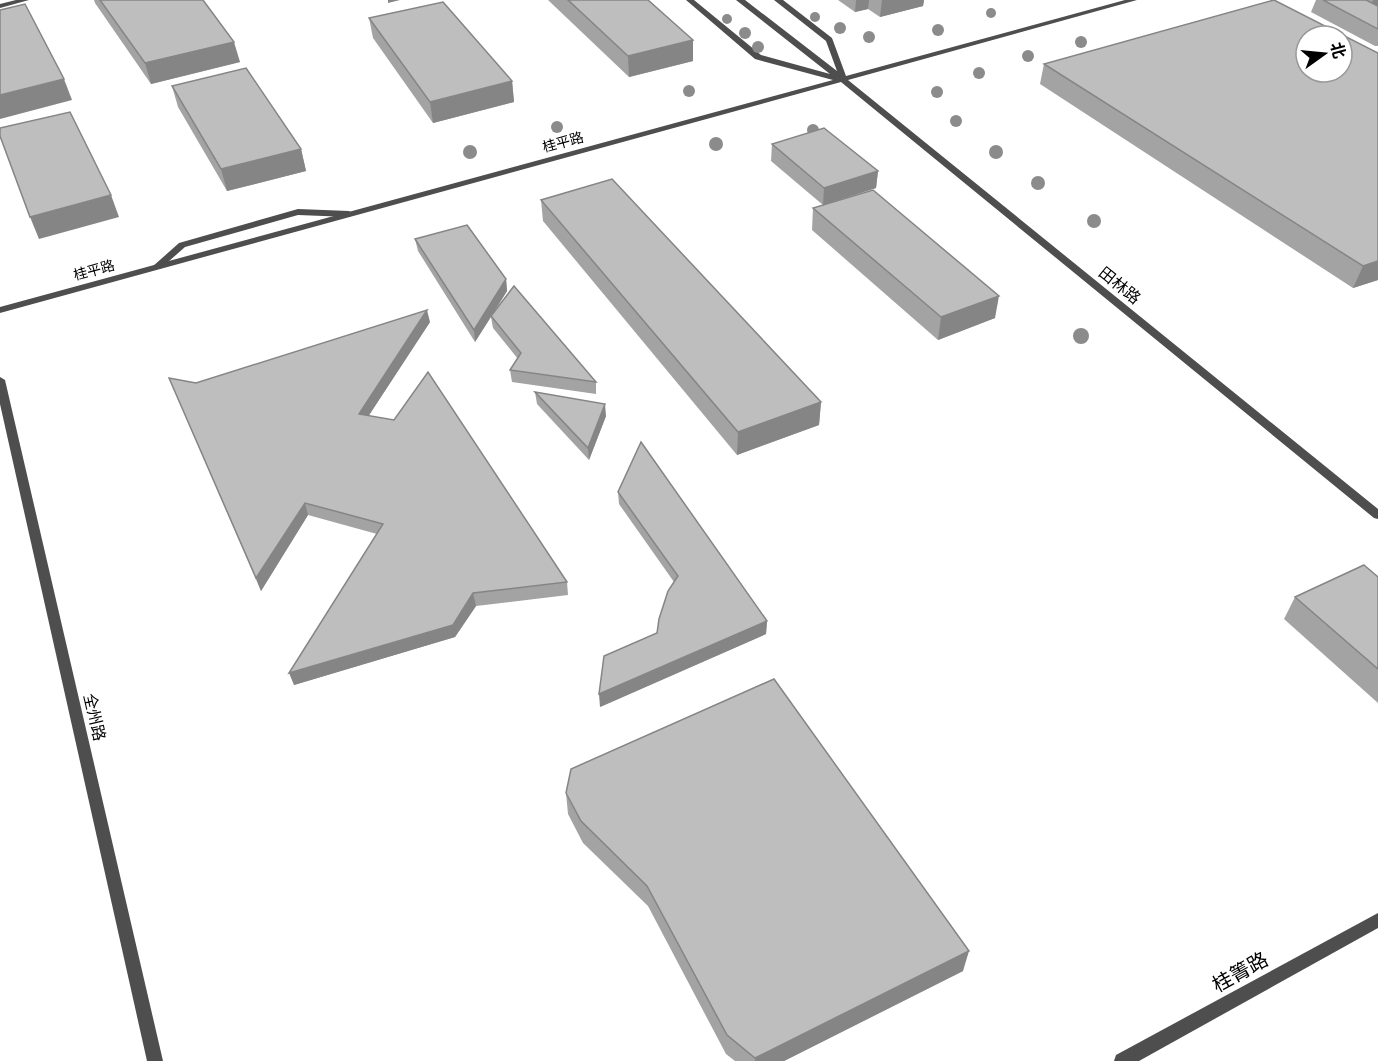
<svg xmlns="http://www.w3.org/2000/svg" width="1378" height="1061" font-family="'DejaVu Sans','Noto Sans SC',sans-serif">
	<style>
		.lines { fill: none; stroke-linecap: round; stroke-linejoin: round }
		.service { fill: #4e4e4e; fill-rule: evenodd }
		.minor { fill: #4e4e4e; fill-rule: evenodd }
		.tertiary { fill: #4e4e4e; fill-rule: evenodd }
		.tree { fill: #8b8b8b }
		.wall { fill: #a3a3a3 }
		.shaded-wall { fill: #858585 }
		.building { fill: #bebebe; stroke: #858585; stroke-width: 1.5; fill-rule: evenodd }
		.labels { text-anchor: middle; stroke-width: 6; stroke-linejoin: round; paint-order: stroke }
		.far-street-label { font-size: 14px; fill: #000; stroke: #fff }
		.street-label { font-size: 16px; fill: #000; stroke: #fff }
		.near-street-label { font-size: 20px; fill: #000; stroke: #fff }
	</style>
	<rect width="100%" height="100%" fill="#fff"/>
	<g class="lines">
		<polygon class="service" points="298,209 349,211 354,214 349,217 298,215 185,247 160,269 154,269 152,267 179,243"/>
		<polygon class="minor" points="0,377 5,380 163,1061 147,1061 0,404"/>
		<g class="tertiary">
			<polygon points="16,0 29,0 0,8 0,4"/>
			<polygon points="686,0 694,0 761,55 830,74 736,0 745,0 837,71 826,41 774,0 783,0 832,38 846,76 1125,0 1137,0 848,80 1378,509 1378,519 1374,518 841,82 0,313 0,307 833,80 755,59"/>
			<polygon points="1378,913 1378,928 1139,1061 1114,1061 1116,1055"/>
		</g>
	</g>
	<g class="tree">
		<circle cx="991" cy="13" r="5"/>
		<circle cx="815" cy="17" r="5"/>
		<circle cx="727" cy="19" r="5"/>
		<circle cx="840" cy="28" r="6"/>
		<circle cx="938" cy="30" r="6"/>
		<circle cx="745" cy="33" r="6"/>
		<circle cx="869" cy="37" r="6"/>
		<circle cx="1081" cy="42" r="6"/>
		<circle cx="758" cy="47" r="6"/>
		<circle cx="1028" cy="56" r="6"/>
		<circle cx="979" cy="73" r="6"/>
		<circle cx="689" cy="91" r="6"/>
		<circle cx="937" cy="92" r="6"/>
		<circle cx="956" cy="121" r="6"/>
		<circle cx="557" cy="127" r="6"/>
		<circle cx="813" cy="130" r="6"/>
		<circle cx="716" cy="144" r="7"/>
		<circle cx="470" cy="152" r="7"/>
		<circle cx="996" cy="152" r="7"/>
		<circle cx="1038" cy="183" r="7"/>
		<circle cx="1094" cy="221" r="7"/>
		<circle cx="1081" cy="336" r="8"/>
	</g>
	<g class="wall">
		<polygon points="94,0 203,0 240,62 151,84 95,3"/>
		<polygon points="548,0 648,0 693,40 693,61 629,77"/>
		<polygon points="838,0 924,0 923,6 880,17 868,9 855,12"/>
		<polygon points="1274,0 1378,280 1353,288 1040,84 1044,64"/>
		<polygon points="1316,0 1378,0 1378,46 1375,46 1311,12"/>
		<polygon points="369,18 512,81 514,102 433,123 373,38"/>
		<polygon points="172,86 301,149 306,171 227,191 178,107"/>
		<polygon points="772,144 878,171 876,188 823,205 771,161"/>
		<polygon points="541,200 821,402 819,425 737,455 543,221"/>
		<polygon points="813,208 995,318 938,340 812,230"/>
		<polygon points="415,239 506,279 507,291 494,312 596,382 596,394 512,382 510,370 518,359 493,328 491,317 475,342 418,251"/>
		<polygon points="430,322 369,415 567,582 568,595 476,606 455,637 294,685 377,534 308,515 261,591 169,378 196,383"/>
		<polygon points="535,392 606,416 589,460 537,404"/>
		<polygon points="618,492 767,621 766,634 600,707 657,633 674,582 619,504"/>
		<polygon points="1378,577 1378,703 1284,619 1295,597"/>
		<polygon points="566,793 963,971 784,1061 735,1061 726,1054 648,906 583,843 568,814"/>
	</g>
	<g class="shaded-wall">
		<polygon points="388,0 400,0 388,3"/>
		<polygon points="856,0 869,0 868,9 855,12"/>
		<polygon points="882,0 924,0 923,6 880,17"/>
		<polygon points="1373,0 1378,0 1378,9 1368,12"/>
		<polygon points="693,40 693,61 629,77 628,56"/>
		<polygon points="234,42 240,62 151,84 145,63"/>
		<polygon points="64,79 72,100 0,119 0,95"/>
		<polygon points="512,81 514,102 433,123 430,102"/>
		<polygon points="301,149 306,171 227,191 221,169"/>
		<polygon points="878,171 876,188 823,205 824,188"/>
		<polygon points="111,195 119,217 39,239 30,217"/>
		<polygon points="1378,261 1378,280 1353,288 1363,266"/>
		<polygon points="506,279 507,291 475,342 474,330"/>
		<polygon points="999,296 995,318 938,340 941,317"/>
		<polygon points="427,310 430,322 362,426 359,414"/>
		<polygon points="821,402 819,425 737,455 738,432"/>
		<polygon points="605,404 606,416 589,460 588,448"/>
		<polygon points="305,503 308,515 261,591 256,578"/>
		<polygon points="473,593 476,606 455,637 294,685 289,673"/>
		<polygon points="767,621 766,634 600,707 599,694"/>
		<polygon points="969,951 963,971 784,1061 755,1061 755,1058"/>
	</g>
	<g class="building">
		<polygon points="100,0 203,0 234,42 145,63"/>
		<polygon points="568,0 648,0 693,40 628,56"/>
		<path d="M1274 0 1378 53V261L1363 266 1044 64ZM1306 36H1342V72H1306Z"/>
		<polygon points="1323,0 1366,0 1378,6 1378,29"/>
		<polygon points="443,2 512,81 430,102 369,18"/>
		<polygon points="25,4 64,79 0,95 0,10"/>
		<polygon points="246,68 301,149 221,169 172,86"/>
		<polygon points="70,112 111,195 30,217 0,136 0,128"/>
		<polygon points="824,128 878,171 824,188 772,144"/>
		<polygon points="612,179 821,402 738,432 541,200"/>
		<polygon points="873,190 999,296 941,317 813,208"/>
		<polygon points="467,225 506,279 474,330 415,239"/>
		<polygon points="514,286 596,382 510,370 521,353 491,316"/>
		<polygon points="427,310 359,414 394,420 428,372 567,582 473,593 453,625 289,673 383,524 305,503 256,578 169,378 196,383"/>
		<polygon points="535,392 605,404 588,448"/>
		<polygon points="641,442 767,621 599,694 604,656 657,633 659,619 668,591 678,576 618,492"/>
		<polygon points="1364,565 1378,577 1378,669 1295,597"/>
		<polygon points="774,679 969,951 755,1058 727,1035 647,886 581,821 566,793 571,769"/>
	</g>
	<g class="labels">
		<g class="far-street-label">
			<text transform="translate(563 142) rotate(-15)" y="5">桂平路</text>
			<text transform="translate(94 270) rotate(-15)" y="5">桂平路</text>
		</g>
		<g class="street-label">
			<text transform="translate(1120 285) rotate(39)" y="6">田林路</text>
			<text transform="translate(95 717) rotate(77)" y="6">全州路</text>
		</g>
		<g class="near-street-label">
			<text transform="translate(1240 972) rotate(-29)" y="7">桂箐路</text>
		</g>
	</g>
	<g transform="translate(1324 54) rotate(75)"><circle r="28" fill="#ffffff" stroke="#999999" stroke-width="1.5"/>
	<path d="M0-4.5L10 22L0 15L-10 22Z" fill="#000000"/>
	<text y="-9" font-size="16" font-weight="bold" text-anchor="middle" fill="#000000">北</text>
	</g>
</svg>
